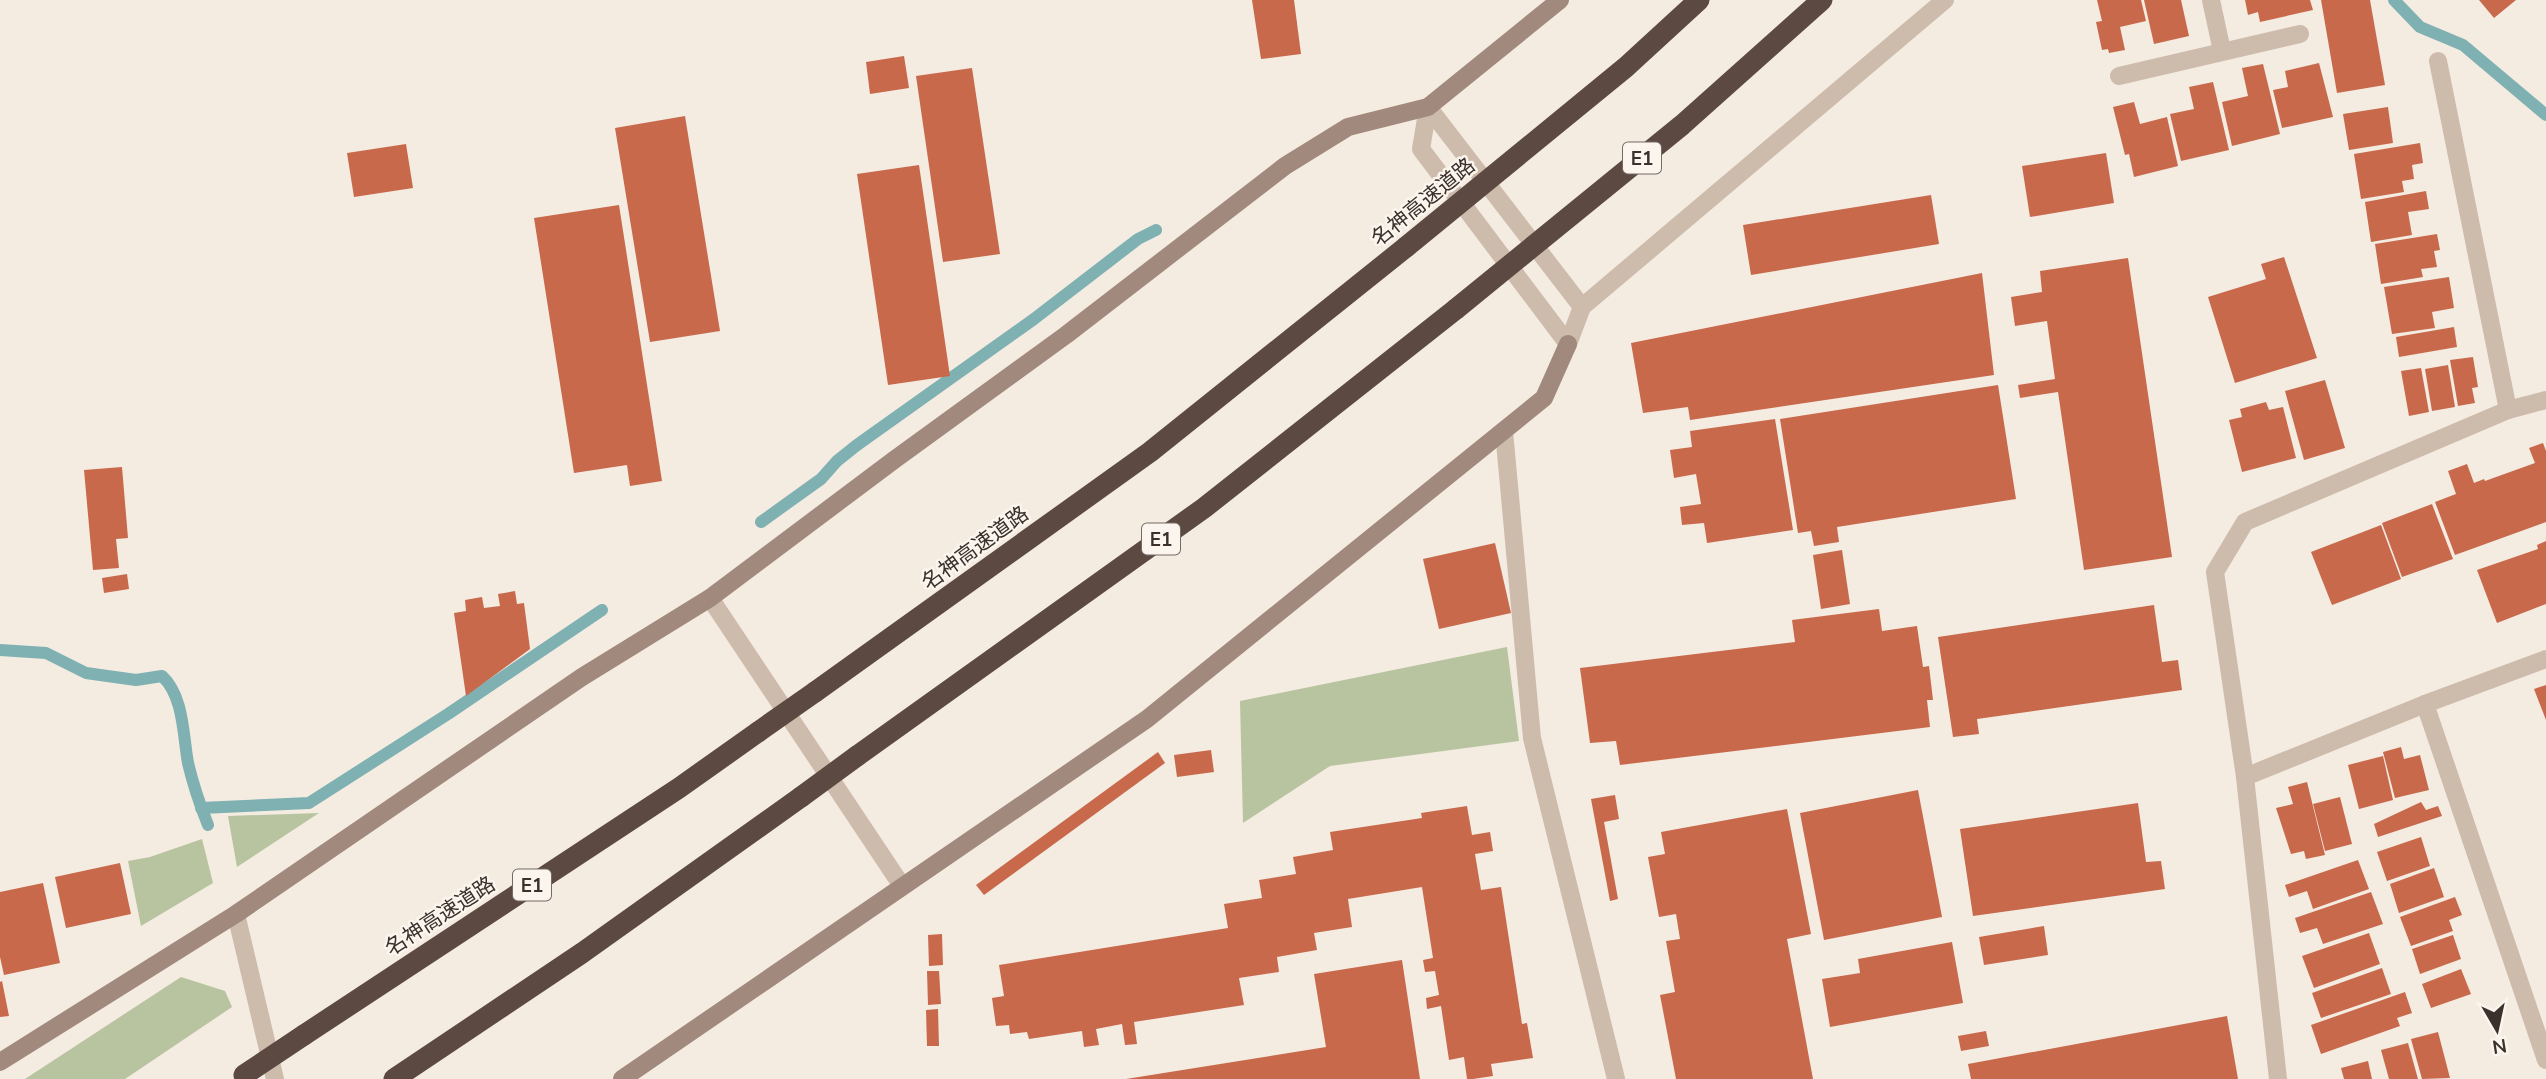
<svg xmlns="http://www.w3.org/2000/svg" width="2546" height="1079" font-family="'Nunito Sans','Noto Sans JP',sans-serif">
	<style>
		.green { fill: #b8c4a0 }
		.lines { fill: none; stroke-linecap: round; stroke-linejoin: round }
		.stream { stroke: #7fb0b2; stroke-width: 12 }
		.building { fill: #c8694b }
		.street { stroke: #cdbbac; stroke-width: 18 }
		.secondary { stroke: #a18a7d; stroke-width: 18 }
		.highway { stroke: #5c4a42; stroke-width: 21 }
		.highway-bridge { stroke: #5c4a42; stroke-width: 21 }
		.labels { text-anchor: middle; stroke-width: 5; stroke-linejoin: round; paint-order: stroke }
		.shield { fill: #fbf5ee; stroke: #756b66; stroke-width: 2 }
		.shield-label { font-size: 19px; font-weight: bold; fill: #3b302b }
		.street-label { font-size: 21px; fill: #3b302b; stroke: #fbf5ee }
	</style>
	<rect width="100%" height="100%" fill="#f4ebe1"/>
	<g class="green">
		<polygon points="1507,647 1519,741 1330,766 1243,823 1240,701"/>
		<polygon points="319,813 237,867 228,816"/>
		<polygon points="202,839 213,883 141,926 128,861 150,857"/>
		<polygon points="181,977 225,991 232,1007 125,1079 25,1079"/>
	</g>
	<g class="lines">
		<g class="stream">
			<polyline points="2394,0 2420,27 2463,45 2546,115"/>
			<polyline points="761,522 821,479 837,461 857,445 1034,319 1138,239 1156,230"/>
			<path d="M0 650 46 653 86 673 136 680 162 676C184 696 183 736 188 763 193 784 200 805 208 825"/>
			<polyline points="201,808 309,803 448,714 602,610"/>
		</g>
	</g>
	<g class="building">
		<polygon points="1252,0 1294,0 1301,54 1261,59"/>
		<polygon points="2097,0 2141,0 2146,21 2120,27 2125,50 2109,53 2108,49 2102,50 2096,22 2102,21"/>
		<polygon points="2144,0 2181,0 2189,36 2154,44"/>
		<polygon points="2245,0 2310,0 2313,10 2260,22 2258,12 2248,15"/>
		<polygon points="2321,0 2370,0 2385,85 2337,93"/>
		<polygon points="2479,0 2516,0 2494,18"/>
		<polygon points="904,56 909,88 870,94 866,62"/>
		<polygon points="2319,63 2333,117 2282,128 2273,90 2288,87 2285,71"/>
		<polygon points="2263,64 2280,134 2232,146 2222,102 2248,96 2242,68"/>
		<polygon points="972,68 1000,254 943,262 916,76"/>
		<polygon points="2213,82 2229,150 2181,161 2170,114 2194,109 2189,87"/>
		<polygon points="2134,102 2140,124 2167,117 2178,166 2134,177 2129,154 2125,155 2113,107"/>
		<polygon points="2388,107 2393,143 2349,150 2343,114"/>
		<polygon points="685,116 720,331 650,342 615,128"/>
		<polygon points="2420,143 2423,163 2412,165 2414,179 2402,181 2404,192 2361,199 2354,154"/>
		<polygon points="406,144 413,188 354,197 347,153"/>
		<polygon points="2106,153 2114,203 2030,217 2022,166"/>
		<polygon points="919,165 950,376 888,385 857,174"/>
		<polygon points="2426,191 2429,209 2408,212 2412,235 2371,242 2365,202"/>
		<polygon points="1931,195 1939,244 1751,275 1743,225"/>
		<polygon points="619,205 662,481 630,486 627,465 574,473 534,218"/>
		<polygon points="2437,234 2440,250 2434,251 2437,267 2421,269 2423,277 2381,284 2375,244"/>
		<polygon points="2284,257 2317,358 2235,383 2208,297 2266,279 2261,264"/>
		<polygon points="2128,258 2172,557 2084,570 2058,392 2020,398 2018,385 2055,379 2047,321 2015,326 2011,297 2042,292 2040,271"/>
		<polygon points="1982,273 1994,375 1690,420 1688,407 1643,413 1631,343"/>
		<polygon points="2449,277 2454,308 2432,312 2435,328 2392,334 2384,287"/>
		<polygon points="2454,327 2457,347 2399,357 2396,337"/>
		<polygon points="2473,357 2478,387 2472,388 2475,403 2458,406 2450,360"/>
		<polygon points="2448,365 2455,407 2432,411 2425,369"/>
		<polygon points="2421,368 2429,412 2409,416 2401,371"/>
		<polygon points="2325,380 2345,448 2304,460 2285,391"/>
		<polygon points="1998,385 2016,499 1837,527 1839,542 1814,546 1811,531 1798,533 1780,419"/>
		<polygon points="2266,402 2269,410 2283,407 2296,458 2242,472 2229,420 2242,417 2240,409"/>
		<polygon points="1775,419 1793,530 1707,543 1704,523 1682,525 1680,507 1701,504 1696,474 1674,478 1670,450 1692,447 1690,431"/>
		<polygon points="2543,443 2546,451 2546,522 2455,555 2435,502 2456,494 2448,471 2467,464 2474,483 2484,479 2485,481 2535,463 2529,448"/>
		<polygon points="122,467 128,538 116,539 119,568 93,570 84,470"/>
		<polygon points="2432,504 2453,559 2402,577 2382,523"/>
		<polygon points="2381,525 2401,579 2332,605 2311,552"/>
		<polygon points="2546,541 2546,604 2497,623 2477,570 2538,549 2537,545"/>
		<polygon points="1495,543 1511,613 1439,629 1423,559"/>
		<polygon points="1842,550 1850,604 1821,609 1813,555"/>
		<polygon points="127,574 129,589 104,593 102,578"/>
		<polygon points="515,591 517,604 524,603 530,649 466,696 454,613 466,611 465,600 482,597 484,608 500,606 498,594"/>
		<polygon points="2154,605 2162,662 2178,660 2182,690 1977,719 1979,734 1953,737 1938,637"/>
		<polygon points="1879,609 1882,631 1917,626 1923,667 1929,666 1933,700 1927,700 1930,727 1620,765 1616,741 1590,743 1580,668 1795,642 1792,620"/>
		<polygon points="2546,685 2546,720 2534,689"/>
		<polygon points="2401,747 2404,759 2420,755 2429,790 2395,798 2383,752"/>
		<polygon points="1211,750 1214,772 1177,777 1174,755"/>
		<polygon points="1158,752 1165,763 984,895 976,885"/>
		<polygon points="2383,756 2393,800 2359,809 2348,765"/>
		<polygon points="2307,782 2325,855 2306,859 2304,851 2291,854 2276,808 2293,804 2288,787"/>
		<polygon points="1918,790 1942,917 1824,940 1800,813"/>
		<polygon points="1615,795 1619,819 1604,822 1618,899 1610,901 1591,799"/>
		<polygon points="2340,797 2352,844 2325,851 2313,804"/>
		<polygon points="2421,802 2426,810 2438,806 2442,816 2378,837 2374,824"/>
		<polygon points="2138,803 2146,862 2161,861 2165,889 1973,916 1960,829"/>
		<polygon points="1467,806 1472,835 1490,832 1493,851 1475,854 1481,890 1501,887 1522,1024 1527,1023 1533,1058 1491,1064 1493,1076 1473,1079 1467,1079 1464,1057 1449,1060 1441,1006 1427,1009 1426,998 1439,995 1435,971 1425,972 1423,960 1433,958 1422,887 1348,899 1352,927 1314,933 1317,950 1277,957 1279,972 1239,978 1244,1005 1134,1022 1137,1044 1125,1045 1122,1024 1096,1029 1099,1045 1084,1047 1082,1031 1029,1039 1027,1032 1010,1034 1009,1025 996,1026 992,998 1004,996 999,965 1228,928 1224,904 1262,898 1259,880 1296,874 1293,857 1333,850 1330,832 1422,818 1421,813"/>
		<polygon points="1787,809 1811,934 1787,939 1813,1079 1676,1079 1660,995 1675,992 1666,941 1680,939 1676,914 1659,917 1648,857 1665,854 1661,832"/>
		<polygon points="2421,837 2430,866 2387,881 2377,852"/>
		<polygon points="2358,860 2369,889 2313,909 2307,891 2289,897 2285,885"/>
		<polygon points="120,863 131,914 66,928 55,877"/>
		<polygon points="2434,868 2444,897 2399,913 2390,884"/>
		<polygon points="43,883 60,963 4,975 0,957 0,892"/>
		<polygon points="2371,892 2383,924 2323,944 2317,928 2300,933 2295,918"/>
		<polygon points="2455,897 2462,915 2449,920 2453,931 2411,946 2400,917"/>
		<polygon points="2044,926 2048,955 1984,965 1979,937"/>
		<polygon points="2369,933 2380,964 2314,988 2302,956"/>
		<polygon points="942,934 943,965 929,966 928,935"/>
		<polygon points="2453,935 2461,959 2420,974 2412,949"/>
		<polygon points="1952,942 1963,1003 1830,1027 1822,979 1860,973 1858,959"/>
		<polygon points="1402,960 1420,1079 1126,1079 1326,1047 1314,974"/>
		<polygon points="2382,968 2391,994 2321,1018 2312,993"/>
		<polygon points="2461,969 2471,994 2431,1008 2422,984"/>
		<polygon points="927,971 939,971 941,1004 928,1005"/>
		<polygon points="2,981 9,1016 0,1017 0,982"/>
		<polygon points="2405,992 2412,1013 2397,1018 2400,1026 2321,1054 2311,1025"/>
		<polygon points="938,1009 939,1046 927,1046 926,1010"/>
		<polygon points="2227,1016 2238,1079 1971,1079 1968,1064"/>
		<polygon points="1986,1031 1989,1046 1961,1051 1958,1036"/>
		<polygon points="2438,1032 2450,1078 2422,1079 2411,1039"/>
		<polygon points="2408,1043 2418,1079 2389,1079 2381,1050"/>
		<polygon points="2368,1061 2372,1079 2344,1079 2341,1068"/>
	</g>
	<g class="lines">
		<g class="street">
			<polyline points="2211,0 2222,51"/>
			<polyline points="2438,61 2508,410"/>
			<polyline points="2119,76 2300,34"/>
			<polyline points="1428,107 1421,149 1568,344"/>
			<polyline points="1428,107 1582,307"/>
			<polyline points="1568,344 1582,307 1945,0"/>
			<polyline points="1504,431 1532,738 1616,1079"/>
			<polyline points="710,598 902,886"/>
			<polyline points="2546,659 2425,704 2546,1060"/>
			<polyline points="2245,777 2425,704"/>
			<polyline points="236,914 275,1079"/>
			<polyline points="2278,1079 2245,777 2215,572 2245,522 2508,410 2546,400"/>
		</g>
		<g class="secondary">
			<polyline points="0,1062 236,914 582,677 710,598 894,460 1066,335 1285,166 1348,127 1428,107 1560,0"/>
			<polyline points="622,1079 1147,719 1544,398 1568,344"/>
		</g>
		<g class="highway">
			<polyline points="815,692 1150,452 1406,247"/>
			<polyline points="857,756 1204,508 1456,309"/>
			<polyline points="304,1035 679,788 758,732"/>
			<polyline points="394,1079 582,953 801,797"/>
		</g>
		<g class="highway-bridge">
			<polyline points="1406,247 1626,67 1699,0"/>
			<polyline points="1456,309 1682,125 1822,0"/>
			<polyline points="758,732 815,692"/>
			<polyline points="801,797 857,756"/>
			<polyline points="244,1075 304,1035"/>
		</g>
	</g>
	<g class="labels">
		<g class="shield">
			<rect x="1623" y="142.5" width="38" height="31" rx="5"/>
			<rect x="1142" y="523.5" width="38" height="31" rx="5"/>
			<rect x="513" y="869.5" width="38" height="31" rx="5"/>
		</g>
		<g class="shield-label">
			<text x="1642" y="165">E1</text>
			<text x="1161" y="546">E1</text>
			<text x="532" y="892">E1</text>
		</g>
		<g class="street-label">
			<text transform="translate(1423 202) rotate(-39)" y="7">名神高速道路</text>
			<text transform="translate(975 548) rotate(-36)" y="7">名神高速道路</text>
			<text transform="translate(440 916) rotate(-33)" y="7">名神高速道路</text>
		</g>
	</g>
	<g transform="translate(2497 1030) rotate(171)" stroke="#fbf5ee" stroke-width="5" paint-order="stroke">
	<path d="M0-5L12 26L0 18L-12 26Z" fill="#3b302b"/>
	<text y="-10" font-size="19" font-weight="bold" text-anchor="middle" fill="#3b302b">N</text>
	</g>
</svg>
